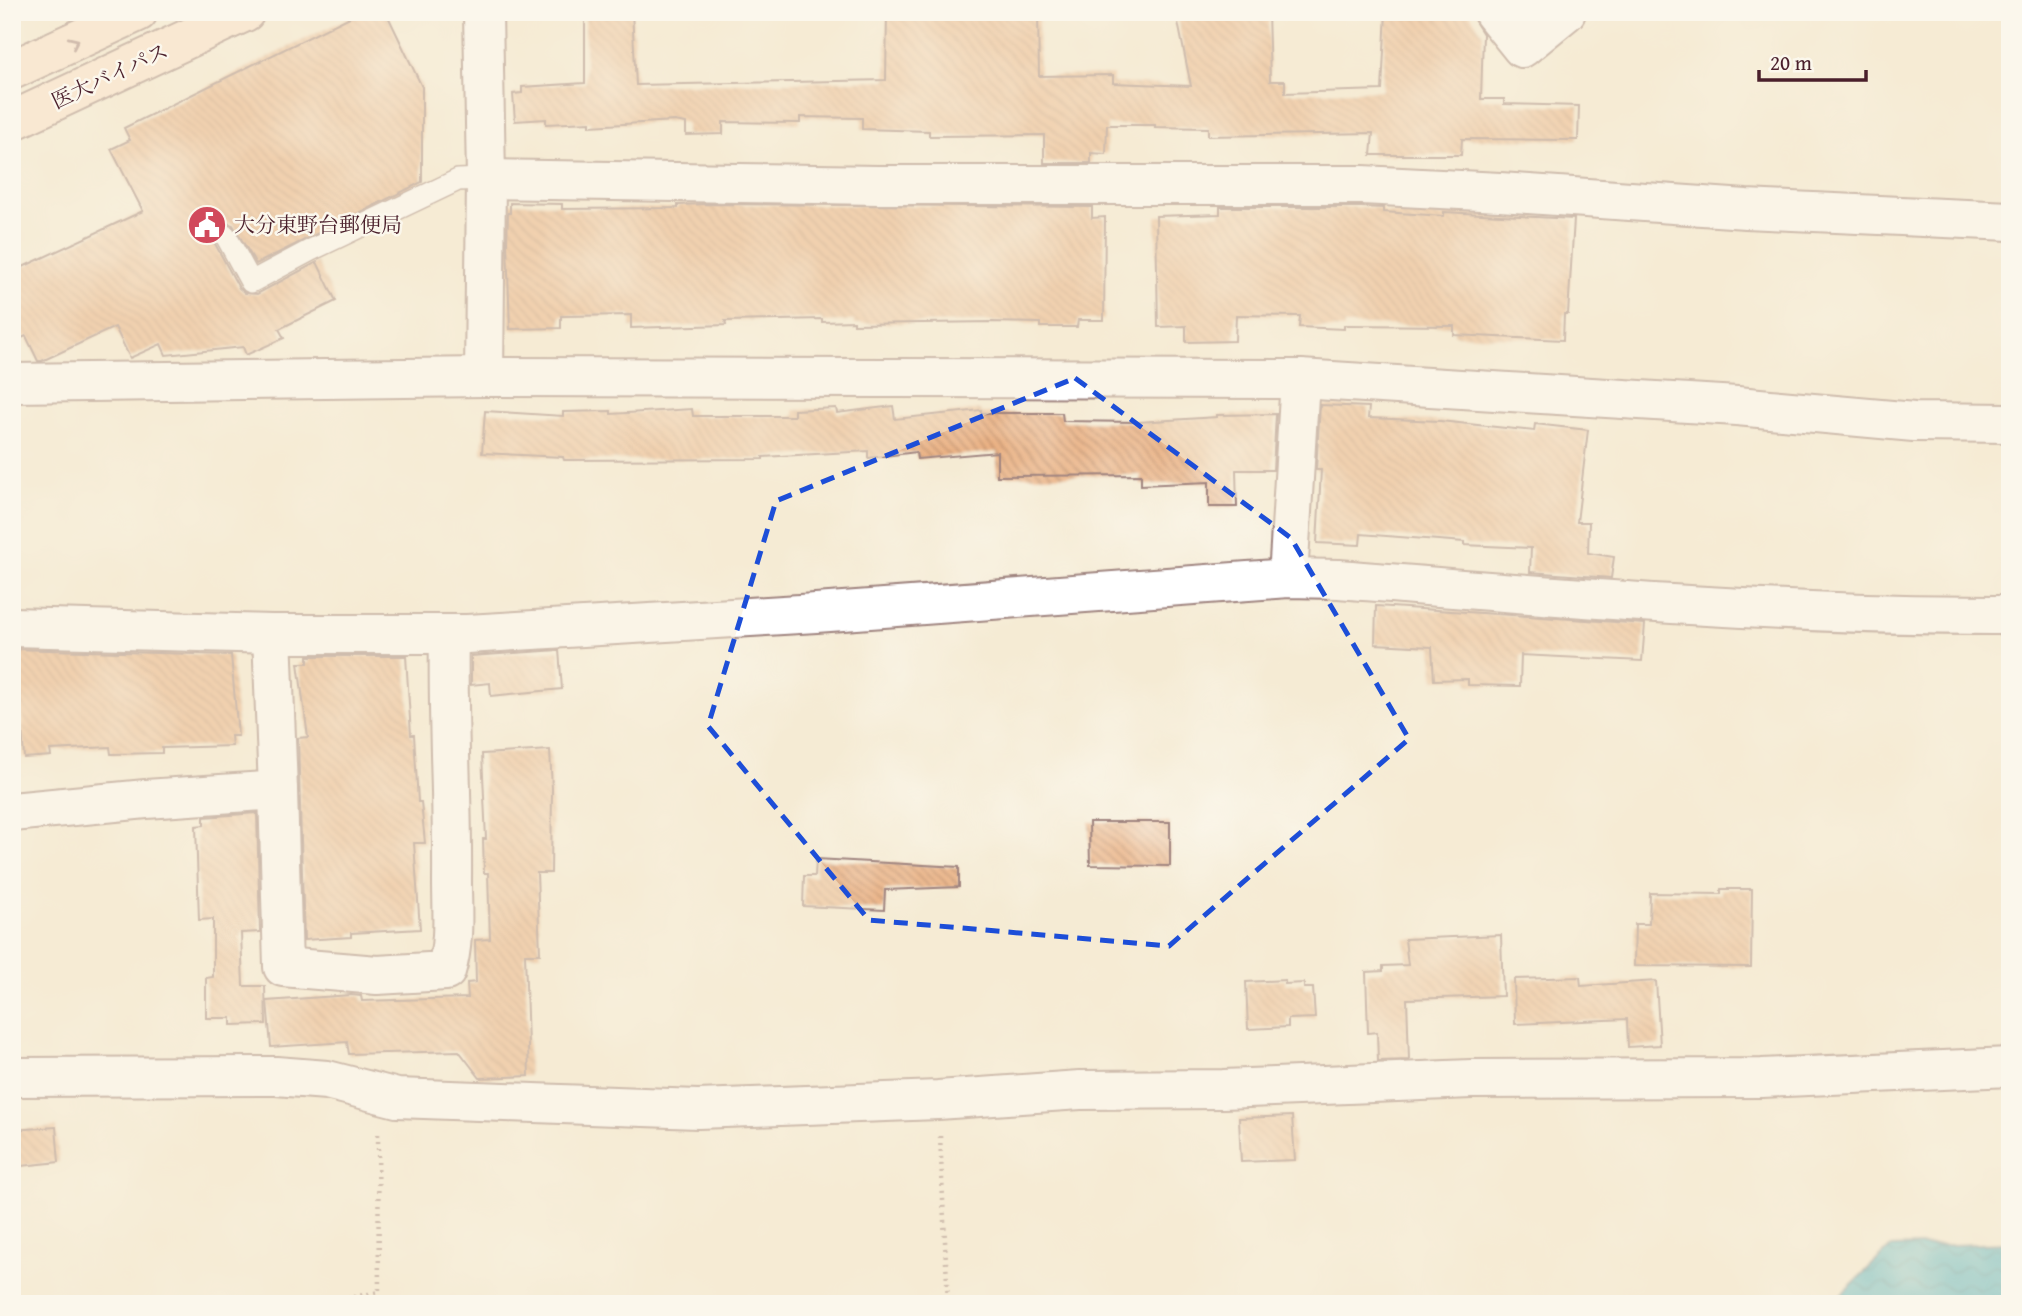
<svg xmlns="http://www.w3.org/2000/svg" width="2022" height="1316" font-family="'Gentium Book Plus','Noto Serif JP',serif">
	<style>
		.water { fill: url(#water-waves); stroke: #466676; stroke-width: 2 }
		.building { fill: url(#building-back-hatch) }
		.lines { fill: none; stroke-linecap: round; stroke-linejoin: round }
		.service-casing { stroke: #a08580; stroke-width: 24 }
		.minor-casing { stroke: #a08580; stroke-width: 42 }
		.secondary-casing { stroke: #a08580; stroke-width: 42 }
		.path { stroke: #a08580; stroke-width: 4.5; stroke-dasharray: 2 5; stroke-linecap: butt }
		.service { stroke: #fff; stroke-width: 21 }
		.minor { stroke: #fff; stroke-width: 38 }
		.secondary { stroke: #fce5d0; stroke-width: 38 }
		.oneway { stroke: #a3827e }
		.marked { fill: none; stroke: #1d4ed8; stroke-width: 5; stroke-dasharray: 14 9; stroke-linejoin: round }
		.labels { text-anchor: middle; stroke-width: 5; stroke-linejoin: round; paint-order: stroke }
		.street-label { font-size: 21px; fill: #4a1f2b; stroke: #fbf7ec }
		.poi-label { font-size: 21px; fill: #4a1f2b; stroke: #fbf7ec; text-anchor: start }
	</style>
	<defs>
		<pattern id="water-waves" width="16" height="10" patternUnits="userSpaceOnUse" patternTransform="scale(1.75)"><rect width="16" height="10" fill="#42aec0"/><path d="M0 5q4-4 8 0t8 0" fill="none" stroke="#398d9c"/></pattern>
		<pattern id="building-back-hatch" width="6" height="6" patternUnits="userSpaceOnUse" patternTransform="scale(1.75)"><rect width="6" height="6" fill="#eab183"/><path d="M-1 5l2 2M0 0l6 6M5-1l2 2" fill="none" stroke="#c08f6b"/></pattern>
	</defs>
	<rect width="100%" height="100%" fill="#fbf7ec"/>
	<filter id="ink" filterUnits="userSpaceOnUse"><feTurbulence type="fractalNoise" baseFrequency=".0143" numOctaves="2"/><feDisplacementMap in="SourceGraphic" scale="14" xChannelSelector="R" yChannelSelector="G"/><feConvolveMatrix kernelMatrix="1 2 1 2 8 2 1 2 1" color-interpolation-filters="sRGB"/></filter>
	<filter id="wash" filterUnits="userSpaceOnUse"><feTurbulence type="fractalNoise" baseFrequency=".00686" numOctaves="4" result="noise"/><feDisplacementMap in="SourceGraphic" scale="28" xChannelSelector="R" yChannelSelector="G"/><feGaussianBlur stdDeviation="1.57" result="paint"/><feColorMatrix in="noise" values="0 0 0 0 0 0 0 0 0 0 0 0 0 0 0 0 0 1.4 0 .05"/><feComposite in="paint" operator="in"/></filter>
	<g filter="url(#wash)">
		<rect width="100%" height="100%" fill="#f5ebd4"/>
		<polygon class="water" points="2010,1243 2010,1304 1831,1304 1891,1247"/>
		<g id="blocks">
			<g class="building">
				<polygon points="360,12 386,12 422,87 422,182 256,264 233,225 227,223 220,224 215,229 213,235 214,242 239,288 245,293 257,294 317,262 336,301 279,329 284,338 246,355 243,347 166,355 161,344 130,358 115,327 42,361 38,361 26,336 12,342 12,272 143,211 111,149 130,140 124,128"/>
				<polygon points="585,12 632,12 636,85 886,80 887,12 1038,12 1039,76 1113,75 1113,83 1191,86 1176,12 1268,12 1270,81 1285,81 1285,93 1382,90 1386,12 1469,12 1483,34 1481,99 1504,99 1504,104 1579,106 1578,140 1462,139 1461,155 1371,155 1373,133 1208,136 1208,128 1155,127 1155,125 1107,125 1106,154 1091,153 1091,163 1044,163 1044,135 929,136 929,131 862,129 862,118 800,117 800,123 723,122 723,134 686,135 686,123 675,121 590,126 590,122 546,124 546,119 515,121 513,94 522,93 522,87 585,83"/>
				<polygon points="510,203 562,204 562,209 678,208 678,205 707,204 1092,207 1092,218 1105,217 1104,320 1078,320 1077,327 1040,327 1040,323 992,322 854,324 854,321 822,322 822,319 725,321 726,325 631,328 631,315 561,316 561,328 510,329 507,243 508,213 510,213"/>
				<polygon points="1220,207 1361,207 1383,208 1383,212 1444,216 1444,212 1574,219 1568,314 1564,314 1563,340 1454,335 1454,326 1344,325 1344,329 1299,327 1300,316 1236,315 1235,341 1186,342 1186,326 1158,327 1156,216 1220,214"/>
				<polygon points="1320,405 1369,407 1368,418 1440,421 1534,431 1535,424 1588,430 1577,522 1589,522 1588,553 1614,557 1611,578 1530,572 1531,548 1464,545 1464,542 1361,534 1360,545 1317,543 1321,470 1316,470"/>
				<polygon points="893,406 895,419 981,410 981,413 1062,413 1063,421 1138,422 1217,417 1217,415 1276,414 1273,470 1236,470 1237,507 1209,507 1209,482 1141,485 1141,475 997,476 997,452 917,459 916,452 868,458 868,451 763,457 763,459 564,460 563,457 482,453 485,411 563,416 563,412 611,411 611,414 692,409 693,416 794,416 794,410 836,408 837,413"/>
				<polygon points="1376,606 1645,624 1642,661 1521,655 1520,686 1468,685 1468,679 1434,680 1432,647 1375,644"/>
				<polygon points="12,649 231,655 238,736 231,736 232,746 162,748 162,753 111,754 110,747 50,750 51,756 24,758 20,696 12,696"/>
				<polygon points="559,650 562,689 491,696 490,683 471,685 471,656"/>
				<polygon points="308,656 406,656 411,735 414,735 418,802 421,802 425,843 414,843 420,929 351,933 351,937 304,940 298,738 308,737 298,663 308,663"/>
				<polygon points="550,750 552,789 551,873 537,873 540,954 525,954 529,1076 480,1078 459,1051 349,1054 347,1042 271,1047 267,1001 351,995 361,996 362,1001 468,998 467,983 476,982 475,940 490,939 488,873 484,873 483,839 486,839 482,754"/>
				<polygon points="257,813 260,932 241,933 243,986 265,986 266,1024 231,1025 231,1018 206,1018 206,978 213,977 213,919 199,920 196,826 204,825 204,817"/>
				<polygon points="1089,822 1170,822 1170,866 1090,865"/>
				<polygon points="816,859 959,867 959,887 885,890 884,910 803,906 804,876 815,876"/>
				<polygon points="1721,889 1752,889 1751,967 1634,966 1635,924 1649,924 1650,893 1721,894"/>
				<polygon points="1501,935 1503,996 1407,999 1409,1060 1378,1061 1377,1032 1368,1033 1366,972 1383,971 1383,966 1408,965 1405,939"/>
				<polygon points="1580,977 1581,986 1656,981 1660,1045 1628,1047 1627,1019 1515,1024 1514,979"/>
				<polygon points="1285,980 1285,984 1304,983 1304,988 1313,988 1315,1018 1288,1019 1288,1027 1248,1029 1246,982"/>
				<polygon points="1292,1116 1295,1160 1241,1162 1239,1118"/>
				<polygon points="56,1127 59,1162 12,1167 12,1130"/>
			</g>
		</g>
	</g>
	<g filter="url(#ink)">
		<use href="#blocks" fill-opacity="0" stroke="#a08580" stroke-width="2"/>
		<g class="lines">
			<g class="service-casing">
				<polyline id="service" points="226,236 251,282 311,250 458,180 486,179"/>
			</g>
			<g class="minor-casing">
				<g id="minor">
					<polyline points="483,12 486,179 484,377"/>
					<polyline points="1493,12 1522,48 1566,12"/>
					<polyline points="486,179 878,185 1362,185 1500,192 1746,209 2010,221"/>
					<polyline points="12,383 484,377 1300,379 1737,406 1914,422 2010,423"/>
					<polyline points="1288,578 1300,379"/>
					<path d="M12 627 272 634H467L816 613 1288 578 1339 579C1562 597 1786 616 2010 615"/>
					<path d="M278 790 283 967 377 975 446 971C455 942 452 911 452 881 453 799 447 717 449 635"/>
					<polyline points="12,812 146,799 278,790 272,634"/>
					<polyline points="12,1077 276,1076 327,1080 397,1098 698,1109 938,1100 1080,1090 1223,1089 1471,1079 1762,1078 2010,1067"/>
				</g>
			</g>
			<g class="secondary-casing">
				<g id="secondary">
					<polyline points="12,70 138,12"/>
					<polyline points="12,121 245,12"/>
				</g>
			</g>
			<g class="path">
				<polyline points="940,1136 948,1304"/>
				<polyline points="298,1304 337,1300 379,1292 378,1129"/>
			</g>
			<use href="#service" class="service"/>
			<use href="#minor" class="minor"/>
			<use href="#secondary" class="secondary"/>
		</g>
		<defs><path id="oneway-chevron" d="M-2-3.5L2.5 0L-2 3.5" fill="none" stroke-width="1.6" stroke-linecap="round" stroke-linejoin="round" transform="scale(1.75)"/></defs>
		<use class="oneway" href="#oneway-chevron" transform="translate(74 42) rotate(-25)"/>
	</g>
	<path d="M0 0H2022V1316H0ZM1075 378 1291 538 1409 739 1169 946 869 920 708 726 776 501Z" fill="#f5ebd4" fill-opacity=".55" fill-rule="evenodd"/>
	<path class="marked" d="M1075 378 1291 538 1409 739 1169 946 869 920 708 726 776 501Z"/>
	<defs>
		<g id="civic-disc" transform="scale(2.0125)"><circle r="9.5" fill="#d1495b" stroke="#fbf7ec"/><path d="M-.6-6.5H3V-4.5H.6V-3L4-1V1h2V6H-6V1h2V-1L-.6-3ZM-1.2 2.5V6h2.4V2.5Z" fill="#fff"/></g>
	</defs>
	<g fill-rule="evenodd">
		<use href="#civic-disc" x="207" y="225"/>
	</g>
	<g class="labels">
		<g class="street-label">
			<text transform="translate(110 76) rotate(-25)" y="7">医大バイパス</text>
		</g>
		<g class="poi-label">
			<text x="234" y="232">大分東野台郵便局</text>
		</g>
	</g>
	<rect width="2022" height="1316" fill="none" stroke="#fbf7ec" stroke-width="42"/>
	<path d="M1759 70v10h107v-10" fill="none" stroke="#4a1f2b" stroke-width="3.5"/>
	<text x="1770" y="70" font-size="21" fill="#4a1f2b" stroke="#fbf7ec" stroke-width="5" paint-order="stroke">20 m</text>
</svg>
